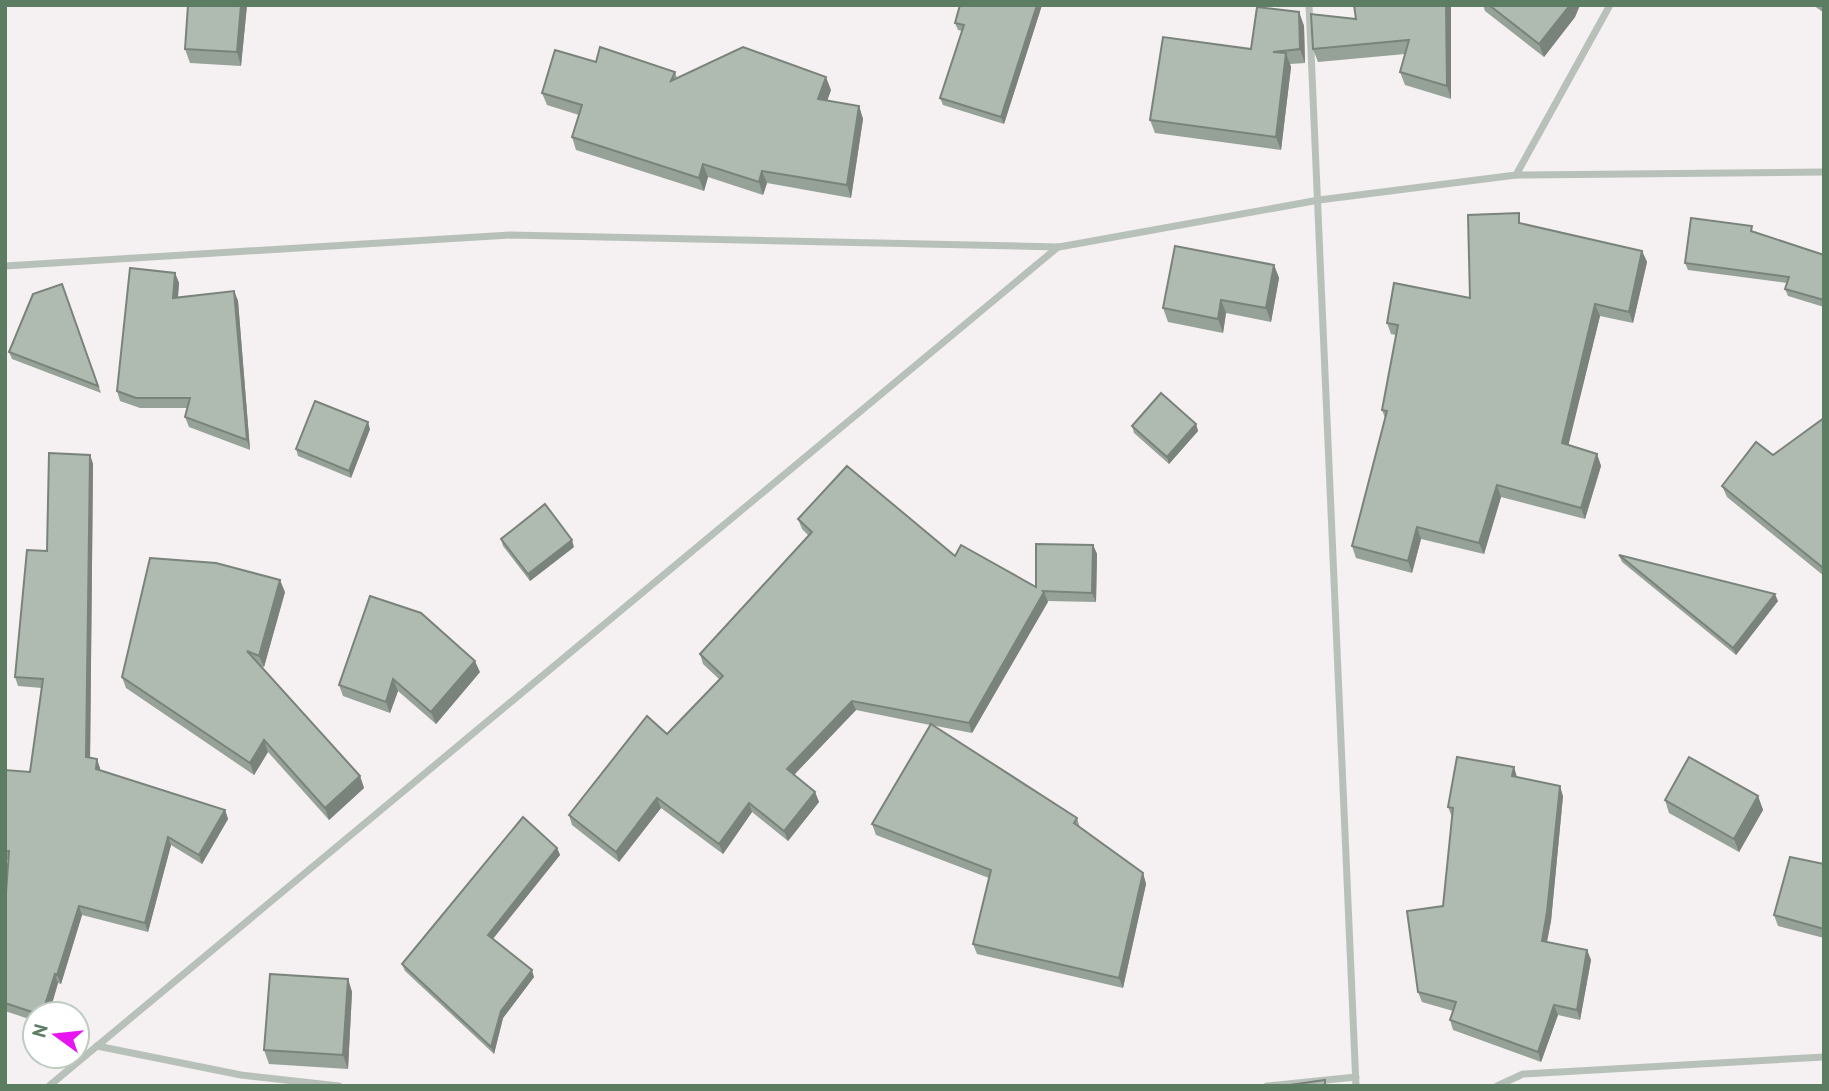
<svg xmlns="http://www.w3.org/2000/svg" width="1829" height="1091" font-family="'PT Sans',sans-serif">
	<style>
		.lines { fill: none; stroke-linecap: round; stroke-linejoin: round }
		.street { stroke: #b7c1b9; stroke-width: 7 }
		.wall { fill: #96a197 }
		.shaded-wall { fill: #7a837b }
		.building { fill: #afbbb0; stroke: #7a837b; stroke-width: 2 }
	</style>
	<rect width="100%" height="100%" fill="#f5f0f1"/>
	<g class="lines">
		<g class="street">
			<polyline points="1309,5 1356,1086"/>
			<polyline points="1516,175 1610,5"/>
			<polyline points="5,266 510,235 1059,247 1319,200 1516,175 1824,172"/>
			<polyline points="97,1046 241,1075 339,1086"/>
			<polyline points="49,1086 1058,247"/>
			<polyline points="1267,1086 1356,1077"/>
			<polyline points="1497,1086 1523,1074 1824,1057"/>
		</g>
	</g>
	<g class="wall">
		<polygon points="188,5 247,5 241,66 190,63 185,49"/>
		<polygon points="960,5 1042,5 1004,124 943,105 940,98 962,31 958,30 955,23"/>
		<polygon points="1451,5 1451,99 1405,85 1400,72 1405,54 1318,62 1313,49 1356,19"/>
		<polygon points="1483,5 1580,5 1575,17 1544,57 1485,11"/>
		<polygon points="1813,5 1824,5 1824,13"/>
		<polygon points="1299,12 1304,26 1305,63 1290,64 1291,67 1281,150 1155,133 1150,120 1251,49"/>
		<polygon points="596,62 675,72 677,78 831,90 827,101 859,106 863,119 851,198 767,183 763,195 708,177 704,191 576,150 572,137 579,115 547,105 542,93"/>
		<polygon points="1523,224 1642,251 1647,262 1633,323 1600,316 1568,445 1597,454 1601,466 1585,519 1501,497 1484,554 1421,539 1412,573 1356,558 1352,546 1385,418 1382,410 1396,335 1391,334 1387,323 1470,298"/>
		<polygon points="1754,232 1824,255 1824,307 1788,296 1785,289 1787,283 1688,270 1685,263"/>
		<polygon points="1274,265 1279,278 1271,322 1226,313 1223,333 1168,322 1163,308"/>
		<polygon points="175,273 179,283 178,297 234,291 238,301 250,450 189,427 185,417 187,408 140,408 120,401 117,391"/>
		<polygon points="62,284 101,393 12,359 9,352"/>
		<polygon points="1824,418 1824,576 1727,497 1722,486 1773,455"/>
		<polygon points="1196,424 1198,431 1169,464 1134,433 1132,426"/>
		<polygon points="370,429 351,478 298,456 296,449"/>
		<polygon points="90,455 93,464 90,758 100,768 100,770 225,810 228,819 202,864 171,845 148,932 82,915 61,984 58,983 49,1014 35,1014 35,1021 5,1011 5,908 9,860 5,860 5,770 30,772 42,688 18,686 15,677 47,551"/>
		<polygon points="798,519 955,556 1036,587 1093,545 1097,554 1096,602 1048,601 972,733 931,725 1077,818 1080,828 1143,873 1146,884 1123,988 977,954 973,944 989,878 876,835 872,824 930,725 856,710 794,775 815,792 819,802 788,841 752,812 723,854 661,808 619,862 572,825 569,815 667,734 719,679 703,664 700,654 809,536 802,529"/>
		<polygon points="501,539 574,547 530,581 503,546"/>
		<polygon points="1619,555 1778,601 1736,655 1622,562"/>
		<polygon points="285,592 264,667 260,666 360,776 364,788 329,820 268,752 254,775 126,688 122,677"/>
		<polygon points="480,672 436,724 398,691 390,713 343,696 339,685"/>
		<polygon points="1517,777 1563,796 1551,921 1547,942 1587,950 1591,960 1580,1020 1558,1015 1541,1062 1453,1030 1450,1020 1453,1011 1422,1002 1418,992 1443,906 1452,817 1448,807"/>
		<polygon points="1758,796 1763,810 1739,852 1669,813 1665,800"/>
		<polygon points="557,848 560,855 493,939 534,977 503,1018 494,1054 405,971 402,964"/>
		<polygon points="1824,864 1824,938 1778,926 1774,915"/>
		<polygon points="348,979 352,992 348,1069 269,1064 264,1050"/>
	</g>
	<g class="shaded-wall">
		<polygon points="241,5 247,5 241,66 237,52"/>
		<polygon points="1037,5 1042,5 1004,124 1001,117"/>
		<polygon points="1446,5 1451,5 1451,99 1447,86"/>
		<polygon points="1570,5 1580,5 1575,17 1544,57 1539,44"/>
		<polygon points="1299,12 1304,26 1305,63 1300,49"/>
		<polygon points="1286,53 1291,67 1281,150 1276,137"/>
		<polygon points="826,77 831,90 823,112 818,99"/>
		<polygon points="859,106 863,119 851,198 847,185"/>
		<polygon points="703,164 708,177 704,191 699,178"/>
		<polygon points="762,171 767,183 763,195 759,182"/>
		<polygon points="1642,251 1647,262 1633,323 1629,312"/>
		<polygon points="1274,265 1279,278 1271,322 1266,308"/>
		<polygon points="175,273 179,283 177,308 173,298"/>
		<polygon points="234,291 238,301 250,450 247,440"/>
		<polygon points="1221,300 1226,313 1223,333 1218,319"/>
		<polygon points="1595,304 1600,316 1566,455 1562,443"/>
		<polygon points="368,422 370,429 351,478 349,471"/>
		<polygon points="1196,424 1198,431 1169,464 1167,457"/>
		<polygon points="1597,454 1601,466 1585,519 1581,508"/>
		<polygon points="90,455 93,464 90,766 86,757"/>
		<polygon points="1497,485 1501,497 1484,554 1479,543"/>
		<polygon points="1417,527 1421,539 1412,573 1408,561"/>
		<polygon points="572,540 574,547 530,581 528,574"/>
		<polygon points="1093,545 1097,554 1096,602 1092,593"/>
		<polygon points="280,580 285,592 264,667 259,656"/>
		<polygon points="1044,592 1048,602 972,733 969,723"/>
		<polygon points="1775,594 1778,601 1736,655 1733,648"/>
		<polygon points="475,661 480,672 436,724 431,712"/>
		<polygon points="393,679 398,691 390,713 386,702"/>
		<polygon points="852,701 856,710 790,779 787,769"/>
		<polygon points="264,740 268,752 254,775 250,763"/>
		<polygon points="97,759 100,768 99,777 96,769"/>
		<polygon points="1514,767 1517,777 1512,776"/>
		<polygon points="360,776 364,788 329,820 325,808"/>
		<polygon points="1560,786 1563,796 1551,921 1545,951 1542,941"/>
		<polygon points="815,792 819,802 788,841 784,831"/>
		<polygon points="1758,796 1763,810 1739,852 1734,839"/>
		<polygon points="657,798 661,808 619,862 616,852"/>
		<polygon points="749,803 752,812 723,854 719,844"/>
		<polygon points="225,810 228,819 202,864 199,855"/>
		<polygon points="168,837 171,845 148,932 145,923"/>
		<polygon points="557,848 560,855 490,942 488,935"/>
		<polygon points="1143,873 1146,884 1123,988 1119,978"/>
		<polygon points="79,906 82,915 61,984 57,975"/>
		<polygon points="1587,950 1591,960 1580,1020 1577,1010"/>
		<polygon points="532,970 534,977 503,1018 494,1054 491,1047 501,1011"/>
		<polygon points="55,974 58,983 49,1014 42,1014"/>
		<polygon points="348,979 352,992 348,1069 343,1055"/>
		<polygon points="1554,1005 1558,1015 1541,1062 1538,1052"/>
	</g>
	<g class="building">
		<polygon points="188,5 241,5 237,52 185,49"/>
		<polygon points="960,5 1037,5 1001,117 940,98 964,25 955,23"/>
		<polygon points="1354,5 1446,5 1447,86 1400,72 1409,40 1313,49 1311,14 1356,19"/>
		<polygon points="1489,5 1570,5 1539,44"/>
		<polygon points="1257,7 1299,12 1300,49 1273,52 1286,53 1276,137 1150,120 1163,37 1251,49"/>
		<polygon points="600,47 675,72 671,81 743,47 826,77 818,99 859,106 847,185 762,171 759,182 703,164 699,178 572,137 582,105 542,93 555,50 596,62"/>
		<polygon points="1519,213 1519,223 1642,251 1629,312 1595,304 1562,443 1597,454 1581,508 1497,485 1479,543 1417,527 1408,561 1352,546 1387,411 1382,410 1398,325 1387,323 1394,283 1470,298 1468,215"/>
		<polygon points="1691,218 1752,226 1751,231 1824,255 1824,300 1785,289 1789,277 1685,263"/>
		<polygon points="1175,246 1274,265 1266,308 1221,300 1218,319 1163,308"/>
		<polygon points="130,268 175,273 173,298 234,291 247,440 185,417 190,398 136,398 117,391"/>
		<polygon points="62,284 98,386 9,352 33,294"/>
		<polygon points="1161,393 1196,424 1167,457 1132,426"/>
		<polygon points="315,401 368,422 349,471 296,449"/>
		<polygon points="1824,418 1824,566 1822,567 1722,486 1756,442 1773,455"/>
		<polygon points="49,453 90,455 86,757 97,759 96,769 225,810 199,855 168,837 145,923 79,906 57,975 55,974 42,1014 38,1014 5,1003 5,907 9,851 5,851 5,770 30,772 43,679 15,677 27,550 47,551"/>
		<polygon points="847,466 955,556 961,545 1036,587 1036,544 1093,545 1092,593 1043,591 1044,592 969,723 852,701 787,769 815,792 784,831 749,803 719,844 657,798 616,852 569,815 647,716 667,734 723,676 700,654 812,532 798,519"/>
		<polygon points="545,504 572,540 528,574 501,539"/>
		<polygon points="1619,555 1775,594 1733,648"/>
		<polygon points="150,558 216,563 280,580 259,656 247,651 360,776 325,808 264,740 250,763 122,677"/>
		<polygon points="370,596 421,613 475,661 431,712 393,679 386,702 339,685"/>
		<polygon points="931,724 1077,818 1074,823 1143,873 1119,978 973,944 991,870 872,824"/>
		<polygon points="1457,757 1514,767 1512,776 1560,786 1547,912 1542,941 1587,950 1577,1010 1554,1005 1538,1052 1450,1020 1456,1002 1418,992 1407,911 1443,906 1453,808 1448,807"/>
		<polygon points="1689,757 1758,796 1734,839 1665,800"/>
		<polygon points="523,817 557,848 488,935 532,970 501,1011 491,1047 402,964"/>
		<polygon points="1790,857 1824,864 1824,929 1774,915"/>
		<polygon points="270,974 348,979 343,1055 264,1050"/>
		<polygon points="1325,1080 1325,1086 1283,1086"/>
	</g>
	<rect width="1829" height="1091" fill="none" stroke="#5d7d63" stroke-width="14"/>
	<g transform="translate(56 1035) rotate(285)"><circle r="33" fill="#ffffff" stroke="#becbc1" stroke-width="2"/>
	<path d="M0-5L12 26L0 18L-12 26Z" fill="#e813f1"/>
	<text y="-10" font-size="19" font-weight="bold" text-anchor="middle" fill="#5d7d63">N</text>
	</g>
</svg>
